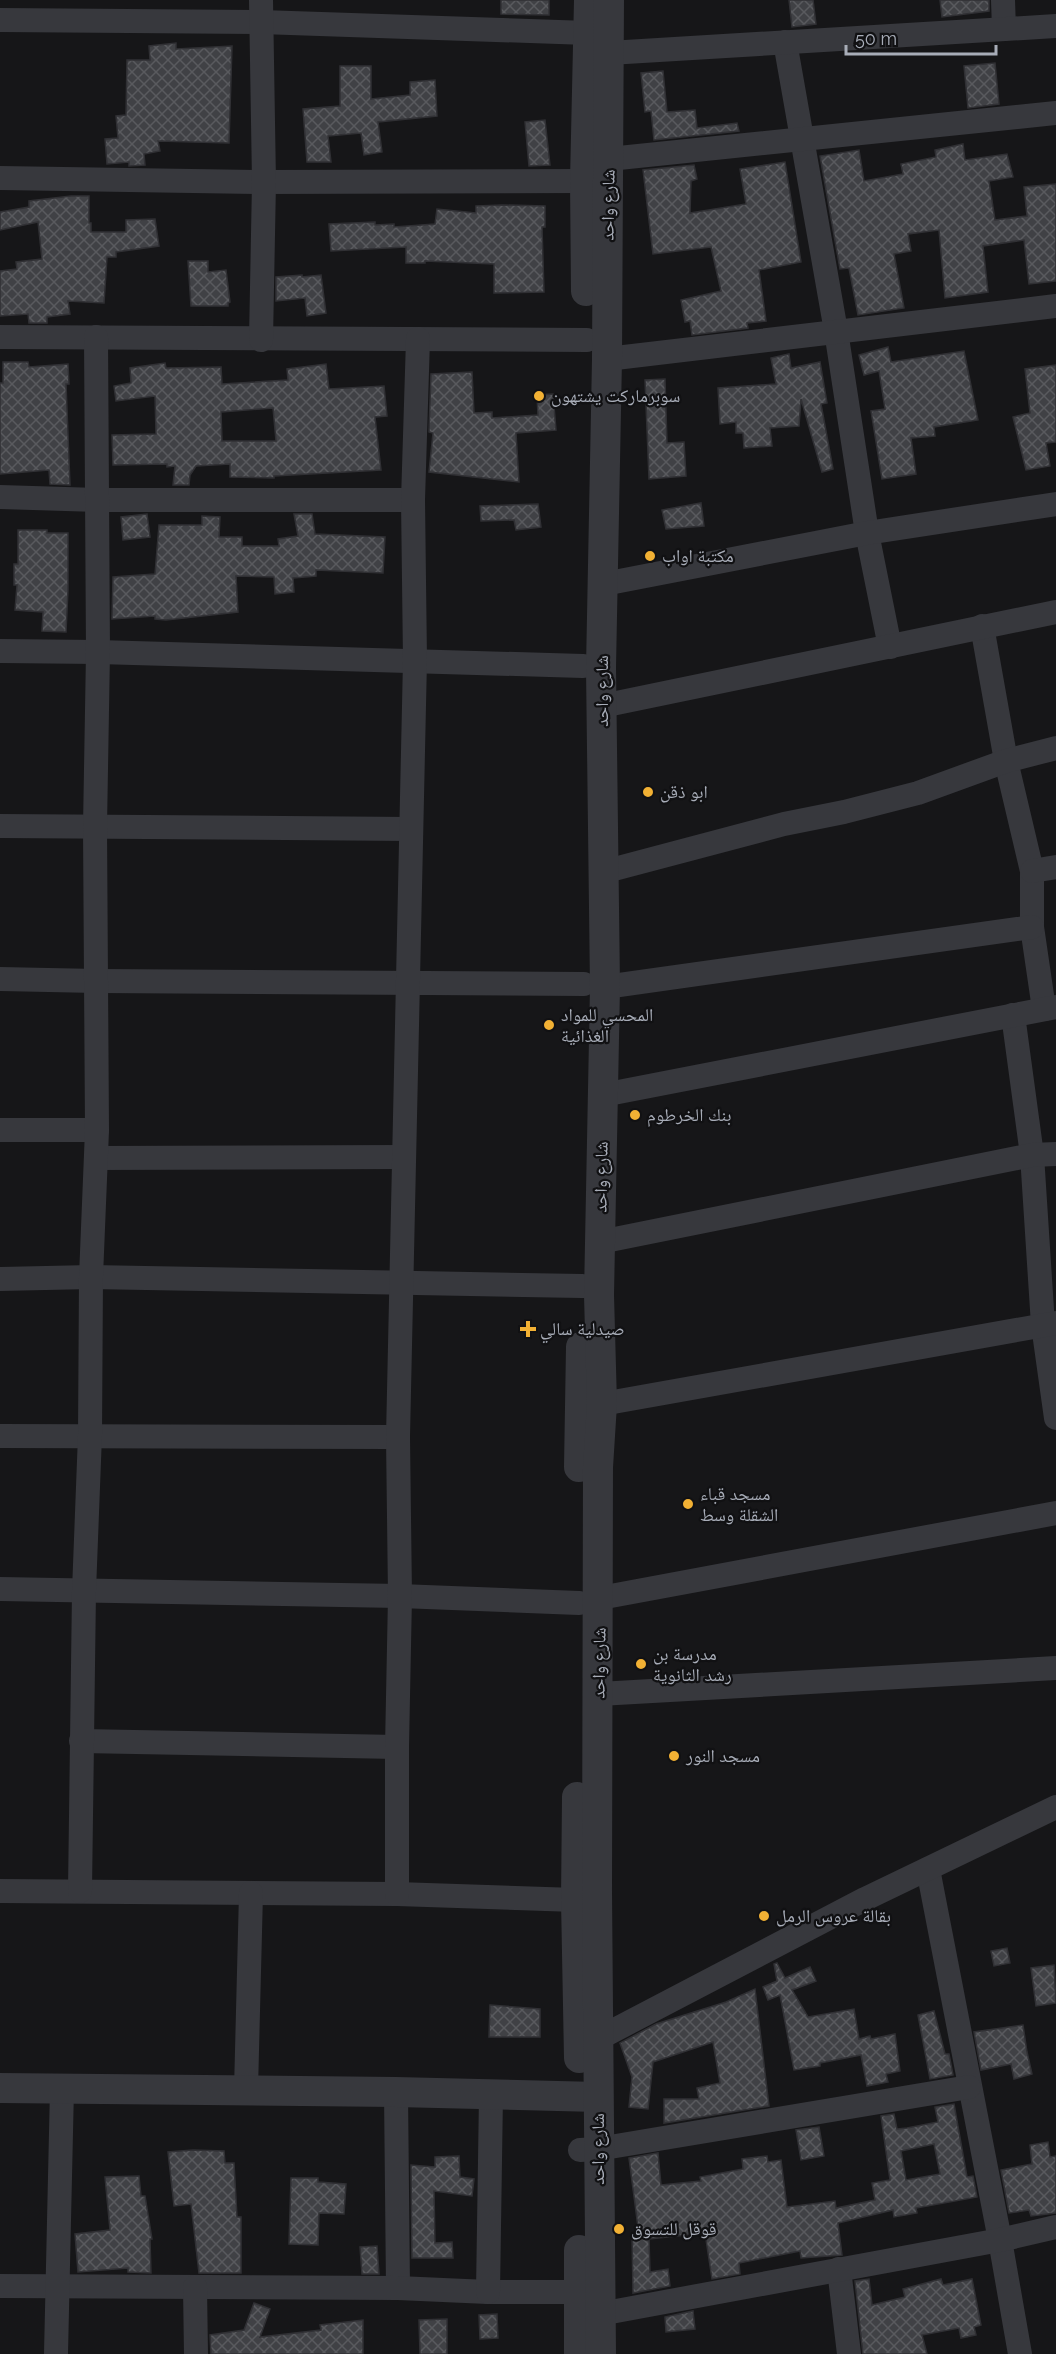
<svg xmlns="http://www.w3.org/2000/svg" width="1056" height="2354" font-family="Raleway,'Noto Naskh Arabic',sans-serif">
	<style>
		.building { fill: url(#building-cross-hatch); stroke: #303034; stroke-width: 1.5; fill-rule: evenodd }
		.lines { fill: none; stroke-linecap: round; stroke-linejoin: round }
		.minor { stroke: #37383d; stroke-width: 24 }
		.tertiary { stroke: #37383d; stroke-width: 30 }
		.poi-dot { fill: #f2b134; stroke: #111113; stroke-width: 2 }
		.labels { text-anchor: middle; stroke-width: 4.5; stroke-linejoin: round; paint-order: stroke }
		.street-label { font-size: 18px; fill: #a8adb8; stroke: #111113 }
		.poi-label { font-size: 18px; fill: #a8adb8; stroke: #111113; text-anchor: start }
	</style>
	<defs>
		<pattern id="building-cross-hatch" width="8" height="8" patternUnits="userSpaceOnUse" patternTransform="scale(1.5)"><rect width="8" height="8" fill="#404145"/><path d="M0 0l8 8M0 8l8-8" fill="none" stroke="#595a5e"/></pattern>
	</defs>
	<rect width="100%" height="100%" fill="#161618"/>
	<g class="building">
		<polygon points="501,0 549,0 549,15 501,14"/>
		<polygon points="789,0 813,0 816,24 792,27"/>
		<polygon points="940,0 989,0 989,11 942,17"/>
		<polygon points="176,43 176,49 232,46 229,143 158,141 160,151 144,154 145,165 129,166 129,162 107,164 105,139 118,138 116,116 126,115 127,60 150,60 149,46"/>
		<polygon points="995,63 999,104 968,108 964,66"/>
		<polygon points="340,66 371,66 371,99 410,95 410,82 435,80 437,116 378,122 382,152 364,155 361,133 328,136 331,162 307,162 303,109 340,106"/>
		<polygon points="663,71 667,112 695,110 697,128 737,123 739,131 654,140 651,111 645,112 641,73"/>
		<polygon points="545,120 550,165 529,166 525,122"/>
		<polygon points="963,144 965,160 1007,154 1013,177 989,181 995,220 1027,216 1024,187 1056,184 1056,281 1029,284 1024,240 983,246 988,292 945,298 939,230 908,234 911,251 894,254 904,308 858,315 849,268 840,269 820,156 859,150 864,181 903,174 901,164 936,157 935,150"/>
		<polygon points="785,162 801,262 759,270 766,321 747,323 748,328 692,335 690,321 685,322 681,300 721,291 711,247 653,254 643,170 694,165 697,179 691,181 690,213 746,204 740,169"/>
		<polygon points="71,196 89,196 89,223 91,223 91,232 126,232 126,220 155,219 159,246 116,252 116,257 107,257 104,303 68,301 70,314 47,317 47,323 29,323 28,314 0,316 0,271 17,269 16,262 42,259 38,222 0,230 0,212 29,207 29,201"/>
		<polygon points="503,205 545,206 545,227 542,227 544,292 494,293 494,264 425,261 425,263 406,263 406,247 331,251 329,224 375,222 375,225 394,224 394,227 435,224 437,209 476,213 476,206"/>
		<polygon points="188,261 208,261 208,272 226,270 230,302 228,303 228,306 191,306"/>
		<polygon points="302,275 302,277 321,275 326,313 307,316 305,298 276,301 276,277"/>
		<polygon points="888,347 891,362 964,351 978,420 934,427 935,436 911,438 916,474 882,479 871,411 885,409 879,371 864,375 859,355"/>
		<polygon points="789,354 791,368 820,362 827,403 821,404 833,469 822,472 801,399 799,426 770,428 772,446 744,448 743,433 736,433 736,422 720,424 718,388 776,384 771,358"/>
		<polygon points="3,362 28,362 29,367 68,364 69,384 66,384 70,485 50,484 49,470 0,474 0,383 3,383"/>
		<path d="M165 363 166 368 221 367 222 384 288 380 287 369 326 364 329 389 384 386 387 416 375 417 381 470 274 476V478L230 477V464L196 466 190 475 189 485H173L175 466 167 467V464L113 465 112 435 156 434 155 396 116 401 114 386 131 383 130 368ZM273 408 276 441H222L221 412Z"/>
		<polygon points="1056,365 1056,442 1046,443 1050,466 1026,470 1013,417 1030,413 1025,369"/>
		<polygon points="472,372 474,413 492,412 492,418 538,415 537,395 553,394 556,430 516,433 519,482 429,472 433,433 429,432 431,374"/>
		<polygon points="665,379 667,443 684,442 686,476 649,479 645,380"/>
		<polygon points="701,503 704,526 666,529 662,510"/>
		<polygon points="538,504 541,527 516,530 514,520 481,521 480,506"/>
		<polygon points="147,514 150,537 123,540 121,517"/>
		<polygon points="294,514 312,514 315,534 385,537 383,573 316,570 316,576 293,578 294,592 275,594 274,577 236,576 238,612 166,620 155,619 155,616 112,619 113,577 155,574 159,525 202,525 202,516 220,517 219,537 242,537 242,546 279,546 278,539 298,536"/>
		<polygon points="18,530 47,530 47,533 68,533 68,590 66,632 42,631 43,612 15,610 17,585 14,585 14,564 18,564"/>
		<polygon points="1007,1948 1010,1963 994,1966 991,1951"/>
		<polygon points="777,1963 785,1978 810,1967 816,1981 792,1990 808,2017 854,2009 859,2039 870,2036 871,2039 895,2034 900,2071 886,2074 888,2082 867,2086 861,2055 820,2063 820,2066 794,2070 780,1995 768,2000 763,1987 777,1981 774,1964"/>
		<polygon points="1054,1965 1056,2003 1036,2006 1031,1968"/>
		<polygon points="755,1989 769,2106 664,2123 664,2099 699,2099 697,2088 720,2083 713,2042 653,2062 648,2109 629,2107 632,2077 620,2043 656,2024 726,2002"/>
		<polygon points="490,2005 540,2009 540,2037 489,2037"/>
		<polygon points="934,2011 945,2054 949,2054 953,2075 930,2079 918,2015"/>
		<polygon points="1023,2025 1027,2052 1032,2074 1014,2079 1011,2064 981,2070 974,2032"/>
		<path d="M954 2104 967 2177 973 2176 977 2197 916 2208 917 2213 894 2217 893 2210 838 2223 842 2255 801 2258 800 2251 739 2263 740 2274 712 2279 705 2233 649 2239 650 2272 668 2269 670 2286 633 2293 632 2235H639L629 2158 658 2153 661 2185 701 2181 700 2177 743 2169 742 2159 767 2156 768 2162 781 2160 787 2207 835 2201 836 2208 875 2200 872 2183 890 2180 881 2116 894 2114 897 2129 907 2128 938 2122 935 2107ZM934 2144 940 2174 906 2180 901 2151Z"/>
		<polygon points="819,2127 824,2156 801,2160 796,2130"/>
		<polygon points="1048,2142 1050,2157 1056,2156 1056,2213 1031,2216 1029,2210 1009,2213 1001,2170 1032,2164 1030,2145"/>
		<polygon points="193,2150 224,2151 225,2163 234,2163 237,2217 241,2217 241,2273 199,2273 191,2204 174,2206 168,2152"/>
		<polygon points="459,2156 460,2177 474,2179 472,2196 434,2191 435,2243 452,2242 453,2258 412,2258 411,2165 435,2167 435,2157"/>
		<polygon points="139,2176 141,2196 145,2196 152,2239 150,2239 151,2273 128,2272 128,2268 78,2272 75,2234 110,2230 105,2177"/>
		<polygon points="291,2178 318,2178 318,2182 346,2184 344,2214 319,2213 318,2245 289,2244"/>
		<polygon points="377,2246 379,2274 362,2274 360,2247"/>
		<polygon points="869,2279 872,2305 905,2297 903,2289 941,2279 943,2285 972,2279 981,2325 974,2327 976,2335 961,2338 959,2328 922,2335 927,2354 863,2354 855,2281"/>
		<polygon points="254,2303 270,2309 260,2337 321,2330 320,2325 363,2320 363,2354 211,2354 210,2335 244,2330"/>
		<polygon points="693,2311 695,2329 666,2332 665,2317"/>
		<polygon points="497,2314 498,2338 480,2339 479,2315"/>
		<polygon points="447,2319 447,2354 420,2354 419,2320"/>
	</g>
	<g class="lines">
		<g class="minor">
			<polyline points="1003,0 1004,29"/>
			<polyline points="0,20 261,22 588,33"/>
			<polyline points="785,42 836,331 867,533 890,647"/>
			<polyline points="609,53 1056,26"/>
			<polyline points="609,159 1056,113"/>
			<polyline points="0,178 264,182 585,181"/>
			<polyline points="0,337 587,340"/>
			<polyline points="261,340 264,182 261,0"/>
			<polyline points="607,359 1056,306"/>
			<polyline points="0,497 98,500 413,500"/>
			<polyline points="604,584 867,533 1056,504"/>
			<polyline points="982,626 1006,761 1032,871 1032,927 1044,1009"/>
			<polyline points="0,651 98,652 583,666"/>
			<polyline points="602,706 1056,612"/>
			<polyline points="0,826 410,829"/>
			<polyline points="1032,871 1056,867"/>
			<polyline points="603,872 784,824 844,812 918,793 1006,761 1056,748"/>
			<polyline points="0,979 97,981 584,984"/>
			<polyline points="605,987 1032,927"/>
			<polyline points="1013,1015 1032,1155 1043,1325 1056,1418"/>
			<polyline points="603,1095 1056,1007"/>
			<polyline points="0,1130 97,1130"/>
			<polyline points="96,1158 403,1157"/>
			<polyline points="600,1242 1032,1155 1056,1154"/>
			<polyline points="0,1279 91,1277 582,1286"/>
			<polyline points="602,1404 1056,1323"/>
			<polyline points="0,1436 398,1437"/>
			<polyline points="0,1589 400,1596 579,1603"/>
			<polyline points="600,1598 1056,1513"/>
			<polyline points="599,1694 1056,1668"/>
			<polyline points="81,1741 397,1747"/>
			<polyline points="928,1869 1000,2240 1020,2354"/>
			<polyline points="0,1891 397,1894 576,1900"/>
			<polyline points="80,1891 84,1591 90,1435 91,1277 97,1130 95,827 98,652 96,337"/>
			<polyline points="397,1894 397,1747 400,1596 398,1437 415,660 413,500 418,339"/>
			<polyline points="584,2046 865,1899 1056,1807"/>
			<polyline points="246,2090 251,1893"/>
			<polyline points="396,2092 398,2288"/>
			<polyline points="580,2150 598,2149 969,2087"/>
			<polyline points="839,2269 849,2354"/>
			<polyline points="0,2286 398,2288 488,2292 578,2292"/>
			<polyline points="195,2287 196,2354"/>
			<polyline points="488,2292 491,2095"/>
			<polyline points="600,2314 1000,2240 1056,2227"/>
			<polyline points="56,2354 62,2088"/>
		</g>
		<g class="tertiary">
			<polyline points="586,291 585,181 589,0"/>
			<polyline points="579,1467 581,1347"/>
			<polyline points="577,1797 576,1900 579,2058"/>
			<polyline points="0,2088 396,2092 598,2097"/>
			<polyline points="579,2250 579,2354"/>
			<polyline points="601,2354 597,1892 598,1467 602,1404 599,1295 605,987 601,668 607,359 609,0"/>
		</g>
	</g>
	<g class="poi-dot">
		<circle cx="539" cy="396" r="6"/>
		<circle cx="650" cy="556" r="6"/>
		<circle cx="648" cy="792" r="6"/>
		<circle cx="549" cy="1025" r="6"/>
		<circle cx="635" cy="1115" r="6"/>
		<path d="M525 1320h6v6h6v6h-6v6h-6v-6h-6v-6h6z"/>
		<circle cx="688" cy="1504" r="6"/>
		<circle cx="641" cy="1664" r="6"/>
		<circle cx="674" cy="1756" r="6"/>
		<circle cx="764" cy="1916" r="6"/>
		<circle cx="619" cy="2229" r="6"/>
	</g>
	<g class="labels">
		<g class="street-label">
			<text transform="translate(608 205) rotate(-89)" y="6">شارع واحد</text>
			<text transform="translate(602 691) rotate(-90)" y="6">شارع واحد</text>
			<text transform="translate(601 1177) rotate(-89)" y="6">شارع واحد</text>
			<text transform="translate(599 1663) rotate(-89)" y="6">شارع واحد</text>
			<text transform="translate(598 2149) rotate(-90)" y="6">شارع واحد</text>
		</g>
		<g class="poi-label">
			<text x="551" y="402">سوبرماركت يشتهون</text>
			<text x="662" y="562">مكتبة اواب</text>
			<text x="660" y="798">ابو ذقن</text>
			<text x="561" y="1021">المحسي للمواد<tspan x="561" dy="21">الغذائية</tspan></text>
			<text x="647" y="1121">بنك الخرطوم</text>
			<text x="540" y="1335">صيدلية سالي</text>
			<text x="700" y="1500">مسجد قباء<tspan x="700" dy="21">الشقلة وسط</tspan></text>
			<text x="653" y="1660">مدرسة بن<tspan x="653" dy="21">رشد الثانوية</tspan></text>
			<text x="686" y="1762">مسجد النور</text>
			<text x="776" y="1922">بقالة عروس الرمل</text>
			<text x="631" y="2235">قوقل للتسوق</text>
		</g>
	</g>
	<path d="M846 45v9h150v-9" fill="none" stroke="#a8adb8" stroke-width="3"/>
	<text x="855" y="45" font-size="18" fill="#a8adb8" stroke="#111113" stroke-width="4.5" paint-order="stroke">50 m</text>
</svg>
